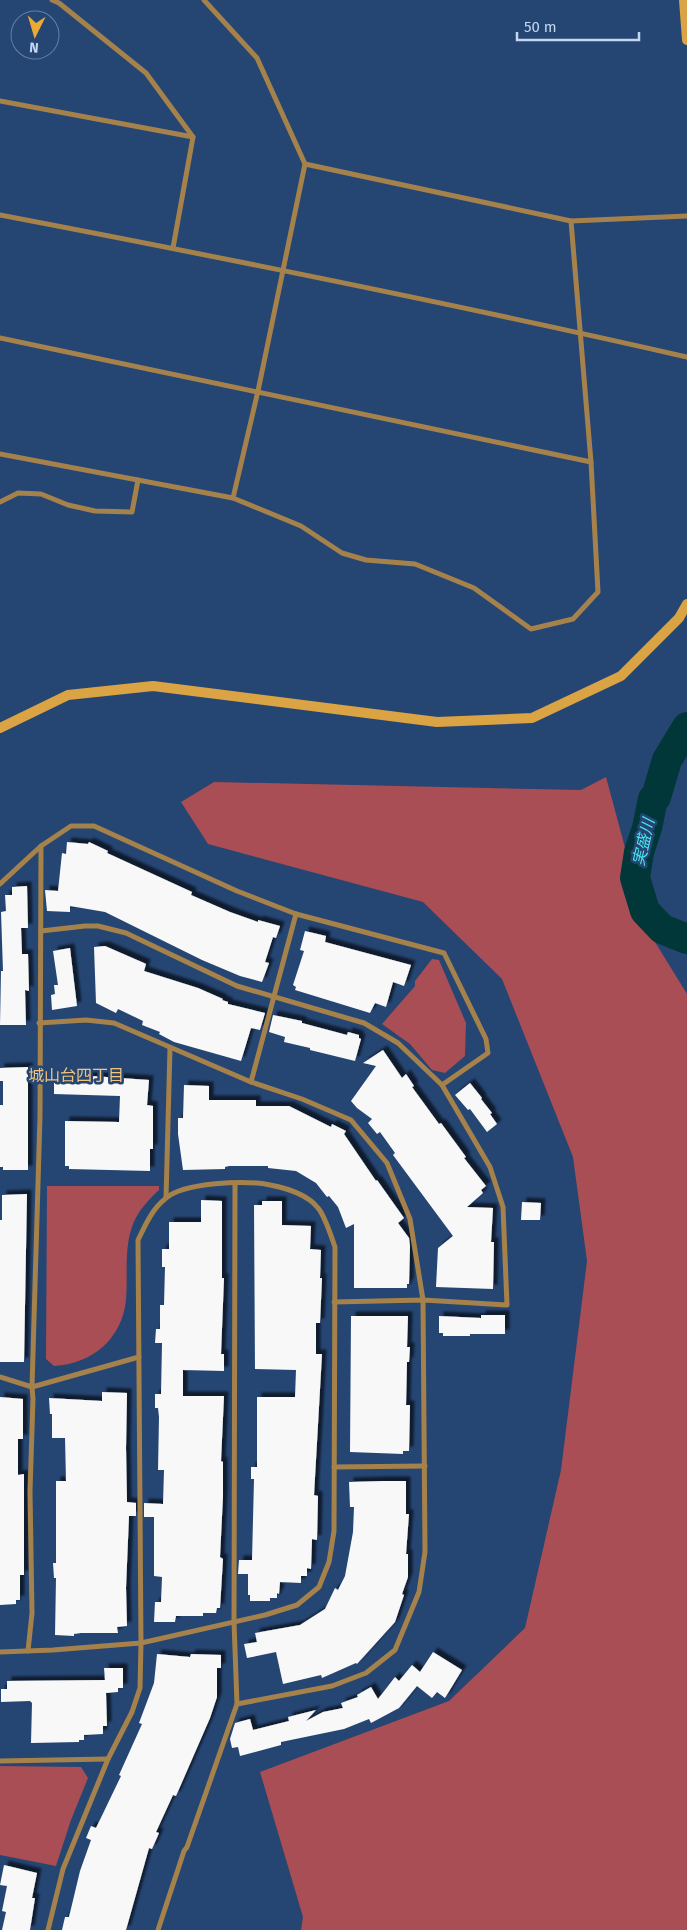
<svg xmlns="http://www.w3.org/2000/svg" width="687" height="1930" font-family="'Fira Sans','Noto Sans JP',sans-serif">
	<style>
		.green { fill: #a84e54 }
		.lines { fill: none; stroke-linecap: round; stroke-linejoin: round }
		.river { stroke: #023739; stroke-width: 30 }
		.building { fill: #f8f8f8; filter: url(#shadow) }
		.street { stroke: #a5824b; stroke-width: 5 }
		.secondary { stroke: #daa344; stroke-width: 10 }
		.labels { text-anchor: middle; stroke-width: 5; stroke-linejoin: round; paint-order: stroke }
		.water-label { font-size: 16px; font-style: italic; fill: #49e5e9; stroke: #254573 }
		.neighbourhood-label { font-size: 16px; fill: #f0c47f; stroke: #254573 }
	</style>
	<defs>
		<filter id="shadow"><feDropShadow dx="4.5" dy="-4.5" stdDeviation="1" flood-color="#0009"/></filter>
	</defs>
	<rect width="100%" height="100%" fill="#254573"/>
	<g class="green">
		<polygon points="606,777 647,929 687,994 687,1930 301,1930 303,1917 260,1772 449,1701 525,1628 561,1470 587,1261 573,1157 502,979 423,902 208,844 181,802 214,782 581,790"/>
		<polygon points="432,959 439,960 466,1023 465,1056 445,1073 432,1070 410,1044 382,1024 415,986 415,981"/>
		<path d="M47 1186H159V1190C148 1200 137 1212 132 1227 124 1249 128 1276 126 1300 122 1339 92 1364 54 1366L46 1359Z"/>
		<polygon points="0,1766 81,1767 88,1778 71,1820 56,1866 0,1855"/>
	</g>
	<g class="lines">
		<polyline class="river" points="687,727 667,760 656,797 653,799 647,828 639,852 635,878 645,911 662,929 687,939"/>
	</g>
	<g class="building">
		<polygon points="67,842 88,844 89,842 108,851 107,853 192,892 191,895 230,912 258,922 258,920 280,926 276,938 273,937 265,962 269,963 262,982 240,976 202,960 105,912 70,906 70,912 47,911 45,890 58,891 62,853 66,854"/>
		<polygon points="27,886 28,928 21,928 22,954 28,954 29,991 25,990 26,1025 0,1025 1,971 3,971 1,912 6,911 5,895 12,895 12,887"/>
		<polygon points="305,931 326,936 325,942 411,965 404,986 393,982 386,1007 375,1003 370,1013 295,990 296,987 293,985 304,951 300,950"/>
		<polygon points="105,946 144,963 146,964 144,971 198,988 223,999 222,1000 228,1002 228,1004 265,1013 260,1030 251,1028 241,1061 174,1042 159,1034 160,1032 142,1025 143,1021 118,1009 116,1013 96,1003 94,947"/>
		<polygon points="70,948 77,1006 52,1010 51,995 55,994 54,985 58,985 53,951"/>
		<polygon points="273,1015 302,1021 302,1023 347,1035 348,1032 359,1035 359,1038 361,1039 355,1061 310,1050 310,1048 284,1042 285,1037 269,1032"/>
		<polygon points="383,1050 402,1078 406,1074 414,1086 412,1087 439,1124 441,1123 466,1157 464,1158 486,1186 481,1190 483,1193 467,1207 493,1208 491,1242 494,1242 493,1289 436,1287 438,1248 453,1236 393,1155 395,1153 380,1132 377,1134 368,1123 372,1119 357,1108 351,1101 376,1066 363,1063"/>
		<polygon points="28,1067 28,1170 3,1170 3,1167 0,1167 0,1105 3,1105 3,1081 0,1081 0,1068"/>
		<polygon points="78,1075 149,1080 147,1105 153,1106 153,1149 150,1149 150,1171 69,1169 69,1166 65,1166 65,1121 119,1122 120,1096 54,1094 54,1079 78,1079"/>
		<polygon points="470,1083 482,1098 481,1099 492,1113 490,1114 497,1124 487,1132 470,1109 468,1110 455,1095"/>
		<polygon points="184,1085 209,1086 209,1100 256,1100 256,1106 289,1106 331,1127 332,1124 346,1131 344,1134 376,1181 377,1180 404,1218 398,1223 409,1238 410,1246 409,1284 407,1284 407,1288 354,1288 354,1224 346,1228 338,1207 329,1196 327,1197 316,1183 296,1171 268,1168 268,1166 229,1166 225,1167 225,1169 183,1170 178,1134 178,1118 183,1118"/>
		<polygon points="27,1194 24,1362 0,1362 0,1220 2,1220 2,1195"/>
		<polygon points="201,1200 222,1201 222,1278 224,1278 221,1354 224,1354 224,1371 183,1370 183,1396 224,1396 221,1461 223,1462 223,1496 220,1557 223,1559 220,1608 217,1608 216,1613 203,1613 203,1616 176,1616 175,1622 154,1622 155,1602 161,1602 162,1577 154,1576 154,1517 144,1517 144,1503 163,1504 164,1470 158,1470 159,1417 158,1408 155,1408 155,1394 161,1394 162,1343 155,1343 156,1329 160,1329 160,1305 164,1305 165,1267 162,1267 162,1249 169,1249 169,1222 201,1222"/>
		<polygon points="262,1201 282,1201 282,1225 311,1226 310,1249 321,1250 320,1278 322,1278 320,1323 316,1323 316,1354 322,1354 314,1495 318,1496 317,1540 312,1539 311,1569 307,1568 307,1576 301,1576 301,1583 280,1582 279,1594 277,1593 277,1598 270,1598 270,1601 250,1601 250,1595 248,1595 248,1574 238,1574 239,1560 252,1560 254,1479 251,1479 251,1467 257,1467 257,1397 295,1397 296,1370 255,1369 254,1205 262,1205"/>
		<polygon points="522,1202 541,1203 540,1220 521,1220"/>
		<polygon points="481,1315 505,1315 505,1334 470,1334 470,1336 443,1336 443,1333 439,1333 439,1316 481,1318"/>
		<polygon points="351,1316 408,1316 407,1347 410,1347 409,1362 407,1362 406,1405 410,1405 409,1451 403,1451 403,1454 350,1452"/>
		<polygon points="102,1392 127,1393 126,1448 127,1502 136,1503 136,1516 129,1516 126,1588 127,1626 117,1627 118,1633 81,1633 74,1634 74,1636 55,1635 56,1578 54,1578 53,1563 56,1563 56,1481 66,1481 65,1438 52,1438 52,1414 50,1414 49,1398 102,1401"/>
		<polygon points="0,1397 23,1399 23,1439 18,1439 18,1475 24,1474 24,1575 20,1575 20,1600 16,1600 16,1604 0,1605"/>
		<polygon points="383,1481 406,1481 406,1514 409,1514 406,1554 408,1554 408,1577 402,1594 404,1595 395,1622 357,1664 356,1663 322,1678 321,1675 283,1684 276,1652 247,1658 244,1644 257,1642 255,1633 300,1625 325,1609 335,1588 338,1590 345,1576 353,1532 354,1507 350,1507 349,1482"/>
		<polygon points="433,1652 462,1670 445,1698 437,1692 432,1698 417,1686 399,1708 371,1723 369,1719 344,1729 281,1742 281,1745 240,1756 238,1747 232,1748 230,1739 235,1723 250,1719 253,1730 289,1721 288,1717 316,1710 306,1721 323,1712 343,1708 341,1703 358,1697 357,1695 371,1687 378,1699 395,1677 399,1681 412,1665 420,1672"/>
		<polygon points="157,1654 190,1657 191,1654 221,1655 221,1668 217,1668 217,1697 210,1718 176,1796 173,1795 156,1832 159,1833 152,1849 149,1848 126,1930 62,1930 65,1917 69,1917 80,1871 91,1840 86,1838 91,1826 96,1828 121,1776 119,1775 142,1724 139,1723 154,1683"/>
		<polygon points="104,1668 123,1668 123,1688 118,1688 118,1692 106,1693 107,1726 103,1726 103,1734 84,1735 84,1740 79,1740 79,1742 31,1743 32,1703 30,1701 1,1702 1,1689 7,1689 7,1681 105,1680"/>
		<polygon points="4,1865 37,1873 32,1898 35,1898 30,1930 2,1930 6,1912 2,1911 7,1886 0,1885"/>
	</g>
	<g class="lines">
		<g class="street">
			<polyline points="52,0 59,3 146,73 193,137 173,248"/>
			<polyline points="204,0 257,58 305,164"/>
			<polyline points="0,101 193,137"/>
			<path d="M0 215C230 259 459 305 687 357"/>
			<polyline points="0,338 591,462"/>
			<polyline points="0,454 233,498 301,526 342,553 366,560 415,564 474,588 531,629 573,619 598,592 591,462 571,221"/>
			<polyline points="233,498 258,391 305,164 571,221 687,216"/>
			<polyline points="0,502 18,493 41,494 68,505 95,511 132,512 138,480"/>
			<polyline points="0,884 41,846 71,826 94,826 237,891 296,914 444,953 486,1039 488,1053 442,1085 490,1167 503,1207 507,1305 423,1300 334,1302"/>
			<polyline points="41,931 85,926 98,926 126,933 237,986 364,1023 398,1043 442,1085"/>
			<polyline points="39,1023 86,1020 114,1023 251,1082 302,1099 351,1120 387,1163 410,1219 423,1300 425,1552 419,1592 395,1650 366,1673 332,1686 237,1704"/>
			<polyline points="251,1082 296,914"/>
			<polyline points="166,1198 170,1048"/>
			<polyline points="0,1377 32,1387 139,1357"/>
			<polyline points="334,1467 425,1466"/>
			<polyline points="28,1651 32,1613 30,1491 33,1399 32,1387 40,1116 41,846"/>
			<path d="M0 1652 53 1650 141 1643 265 1615 297 1605 319 1587 329 1562 334 1531 335 1247C331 1236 325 1216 318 1208 308 1195 286 1188 270 1185 246 1180 183 1182 165 1199 152 1209 145 1226 138 1240L141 1643 140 1688 132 1712 108 1759 63 1869 48 1930"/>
			<polyline points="0,1761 108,1759"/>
			<polyline points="158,1930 184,1851 187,1847 237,1704 234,1622 235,1184"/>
		</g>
		<g class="secondary">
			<polyline points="684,0 687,40"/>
			<polyline points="0,728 68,695 153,686 437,722 532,718 621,676 679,618 687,604"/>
		</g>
	</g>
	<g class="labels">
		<g class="water-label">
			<text transform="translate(643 842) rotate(-77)" y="6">実盛川</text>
		</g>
		<g class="neighbourhood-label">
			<text x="76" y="1081">城山台四丁目</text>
		</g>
	</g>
	<g transform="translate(35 35) rotate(185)"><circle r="24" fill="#254573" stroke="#647fa6"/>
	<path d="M0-4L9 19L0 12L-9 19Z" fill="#eaaa38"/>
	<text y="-8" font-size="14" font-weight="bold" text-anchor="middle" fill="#c3d6f2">N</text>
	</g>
	<path d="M517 32v8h122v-8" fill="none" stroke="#c3d6f2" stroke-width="2.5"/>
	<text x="524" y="32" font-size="15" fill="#c3d6f2" stroke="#254573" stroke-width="4" paint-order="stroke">50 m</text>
</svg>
